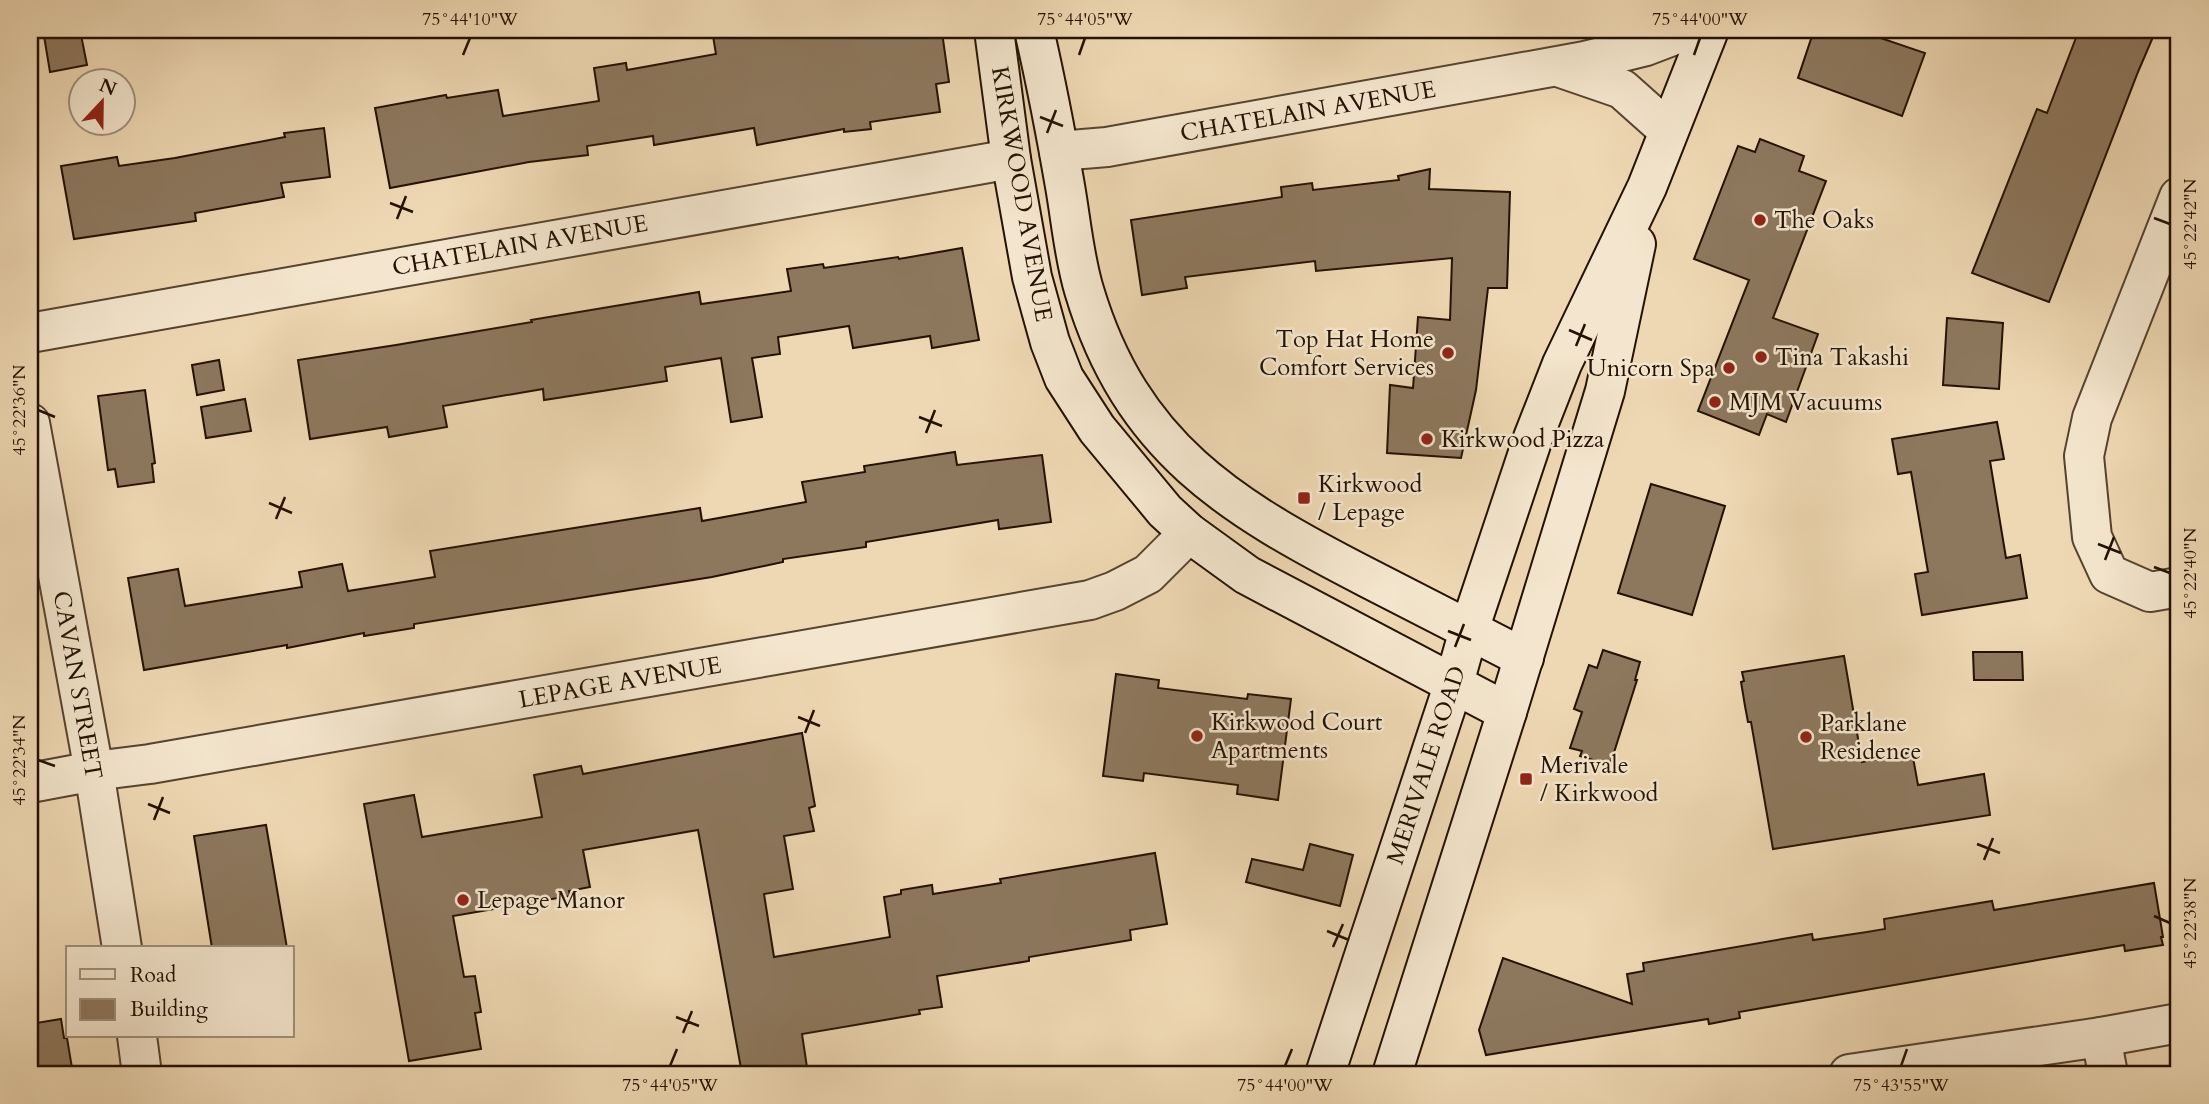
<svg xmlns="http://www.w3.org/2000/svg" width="2209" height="1104" font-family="Cardo,serif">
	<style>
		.building { fill: #8d785e; stroke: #231102; stroke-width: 2 }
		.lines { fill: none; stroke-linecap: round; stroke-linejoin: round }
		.minor-casing { stroke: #56432e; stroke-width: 42 }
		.secondary-casing { stroke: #231102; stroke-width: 42 }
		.minor { stroke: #f4e6ce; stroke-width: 38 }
		.secondary { stroke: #f4e6ce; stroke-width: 38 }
		.ticks { fill: none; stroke: #231102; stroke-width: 2.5 }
		.poi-dot { fill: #8f2418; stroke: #f4e6ce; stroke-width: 2.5 }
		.labels { text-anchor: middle; stroke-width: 5; stroke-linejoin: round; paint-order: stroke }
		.street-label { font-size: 24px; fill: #231102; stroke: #f4e6ce }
		.poi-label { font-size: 24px; fill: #231102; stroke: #f4e6ce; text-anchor: start }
		.neatline { fill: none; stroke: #231102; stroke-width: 2.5 }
		.ticks-label { font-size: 18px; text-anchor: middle; fill: #231102 }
	</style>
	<rect width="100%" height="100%" fill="#eed8b3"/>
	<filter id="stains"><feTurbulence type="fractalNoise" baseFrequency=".00286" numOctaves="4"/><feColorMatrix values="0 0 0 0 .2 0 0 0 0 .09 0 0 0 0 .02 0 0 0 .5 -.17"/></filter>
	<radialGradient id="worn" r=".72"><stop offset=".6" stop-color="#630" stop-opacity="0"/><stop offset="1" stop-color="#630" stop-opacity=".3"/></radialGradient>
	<g class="building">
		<polygon points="43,30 80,30 87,65 50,72"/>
		<polygon points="712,30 904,30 905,37 942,32 949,82 936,84 940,112 870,122 871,129 844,132 844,129 757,145 754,128 654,145 653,136 587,146 588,155 529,162 390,188 375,108 446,95 447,98 498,90 503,116 599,101 594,68 626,63 627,70 716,54"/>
		<polygon points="1814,30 1857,30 1925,53 1902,116 1798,78"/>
		<polygon points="2079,30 2156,30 2138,72 2049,302 1972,273 2037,109 2047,113"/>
		<polygon points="324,128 330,177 281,183 284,197 195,213 196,221 74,239 61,166 117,157 119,166 175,158 285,137 284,133"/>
		<polygon points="1760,139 1804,156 1799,171 1826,181 1773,318 1818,334 1786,422 1767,414 1759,435 1698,411 1749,280 1694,259 1738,146 1755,152"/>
		<polygon points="1430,169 1429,189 1510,192 1507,288 1488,288 1476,390 1461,458 1387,453 1390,385 1413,388 1418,317 1450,320 1452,258 1316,271 1315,261 1185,277 1187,288 1142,295 1131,220 1282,197 1281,187 1312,183 1313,190 1399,180 1398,176"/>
		<polygon points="962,248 979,340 932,348 930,336 853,348 849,326 778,337 780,354 752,358 762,417 731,422 721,358 665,367 667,381 544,400 543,389 443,406 447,427 389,437 387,427 310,439 298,360 396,345 532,322 531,320 699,292 701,304 791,291 787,269 823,264 824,268 898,257 899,259"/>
		<polygon points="1947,318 2003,323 1999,389 1943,385"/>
		<polygon points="219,360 224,390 197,395 192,365"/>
		<polygon points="145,390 155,463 152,464 154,482 118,487 115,469 108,470 98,396"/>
		<polygon points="245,399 251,431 206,438 201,407"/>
		<polygon points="1997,422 2004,459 1990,461 2006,558 2020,555 2027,598 1922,615 1915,574 1928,572 1911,472 1898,474 1892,439"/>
		<polygon points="955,452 957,465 1042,455 1051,522 999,529 998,520 866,542 866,547 783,559 783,562 712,577 414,624 414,628 364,636 364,633 287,648 287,645 144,670 128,578 178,569 185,606 302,587 299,572 342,564 348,591 435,577 430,551 700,508 702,521 806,502 802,482 865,472 864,466"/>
		<polygon points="1651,484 1725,506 1692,615 1618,593"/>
		<polygon points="1603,650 1640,662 1635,680 1637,680 1610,765 1580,756 1582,751 1570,748 1582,712 1574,709 1589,665 1597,668"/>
		<polygon points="1973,652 2022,652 2023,680 1974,680"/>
		<polygon points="1844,656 1862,762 1912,752 1918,785 1984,774 1990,815 1773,849 1751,722 1748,722 1745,706 1741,682 1744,681 1742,672"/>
		<polygon points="1116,674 1159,680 1158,688 1247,699 1248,694 1291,699 1278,800 1237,794 1238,785 1144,773 1143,781 1103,776"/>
		<polygon points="802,733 815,806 809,808 814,831 784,836 793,889 764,894 774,957 890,937 884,897 901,894 901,890 932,885 933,894 1001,883 1000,879 1155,853 1167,924 1130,930 1131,940 1029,957 1029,961 937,976 942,1007 919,1010 920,1014 802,1034 808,1074 742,1074 698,830 583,850 590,887 569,891 570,896 453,916 464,977 475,976 481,1012 475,1013 481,1049 409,1061 364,804 414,795 422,837 542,817 534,775 581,766 583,774"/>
		<polygon points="266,825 287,948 212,948 194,836"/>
		<polygon points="1310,844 1353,855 1340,906 1246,882 1252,859 1303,870"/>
		<polygon points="2154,883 2163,937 2161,937 2163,945 2125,951 2124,945 1739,1012 1740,1018 1709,1024 1708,1019 1486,1055 1479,1030 1503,958 1632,1004 1627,974 1644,971 1643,963 1812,934 1813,940 1867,932 1885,929 1884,919 1992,901 1994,910"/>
		<polygon points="61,1019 64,1038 67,1038 73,1074 30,1074 30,1024"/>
	</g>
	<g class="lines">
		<g class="minor-casing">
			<g id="minor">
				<polyline points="1558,67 1622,89 1668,130"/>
				<polyline points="1059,151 1107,147 1585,61 1646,46 1688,30"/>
				<polyline points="2179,197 2092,418 2084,456 2092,537 2109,574 2150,592 2179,587"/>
				<polyline points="30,333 1011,159"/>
				<polyline points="30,423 94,771 122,948"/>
				<polyline points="30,783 94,771 150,764 1090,600 1115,591 1148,574 1189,533"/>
				<polyline points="137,1036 142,1074"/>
				<polyline points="2101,1037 2108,1074"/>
				<polyline points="1849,1074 2101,1037 2179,1023"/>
			</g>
		</g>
		<g class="secondary-casing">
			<g id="secondary">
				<polyline points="994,30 1011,159 1032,277 1050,342 1064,378 1097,429 1165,511 1189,533 1247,575 1507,712"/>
				<path d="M1034 30C1046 82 1056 134 1065 186 1071 220 1074 257 1084 290 1131 448 1230 507 1368 578 1420 605 1472 631 1524 658"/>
				<polyline points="1325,1074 1454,683 1469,630 1533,438 1562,364 1647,187 1709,30"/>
				<polyline points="1392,1074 1507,712 1605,391 1636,244"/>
			</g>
		</g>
		<use href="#minor" class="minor"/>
		<use href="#secondary" class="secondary"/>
	</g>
	<path class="ticks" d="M463 55 470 38M1079 55 1085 38M1694 55 1700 38M1040 117 1063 126M1047 133 1056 110M390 203 413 212M2154 218 2170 224M397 219 406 196M1569 330 1592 340M1576 346 1585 324M38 410 55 417M919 417 942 426M926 433 935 410M269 503 292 513M276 519 285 497M2098 544 2121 553M2105 560 2114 537M2154 567 2170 573M1448 631 1471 640M1455 647 1464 624M798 717 820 726M805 733 814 710M38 760 55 766M148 804 170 813M154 820 163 797M1977 844 2000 853M1984 860 1993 838M2154 916 2170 923M1327 931 1349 940M1333 947 1343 924M676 1017 699 1026M683 1033 692 1011M670 1066 677 1049M1285 1066 1292 1049M1901 1066 1907 1049"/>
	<g class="poi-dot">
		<circle cx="1760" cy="220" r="7"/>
		<circle cx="1448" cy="353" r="7"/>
		<circle cx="1761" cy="357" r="7"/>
		<circle cx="1729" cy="368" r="7"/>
		<circle cx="1715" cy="402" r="7"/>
		<circle cx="1427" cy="439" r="7"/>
		<rect x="1297" y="491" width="14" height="14" rx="3.5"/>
		<circle cx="1197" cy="736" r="7"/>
		<circle cx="1806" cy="737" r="7"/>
		<rect x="1519" y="772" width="14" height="14" rx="3.5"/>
		<circle cx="463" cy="900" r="7"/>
	</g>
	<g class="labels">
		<g class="street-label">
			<text transform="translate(1308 111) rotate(-10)" y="8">CHATELAIN AVENUE</text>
			<text transform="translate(1022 194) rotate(80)" y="8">KIRKWOOD AVENUE</text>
			<text transform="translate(520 245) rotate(-10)" y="8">CHATELAIN AVENUE</text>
			<text transform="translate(620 682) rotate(-10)" y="8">LEPAGE AVENUE</text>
			<text transform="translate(78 685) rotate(80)" y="8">CAVAN STREET</text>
			<text transform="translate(1426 765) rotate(-72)" y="8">MERIVALE ROAD</text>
		</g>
		<g class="poi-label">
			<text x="1774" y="228">The Oaks</text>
			<text x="1434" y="347" text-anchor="end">Top Hat Home<tspan x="1434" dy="28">Comfort Services</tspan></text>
			<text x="1775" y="365">Tina Takashi</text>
			<text x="1715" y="376" text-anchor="end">Unicorn Spa</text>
			<text x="1729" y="410">MJM Vacuums</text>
			<text x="1441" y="447">Kirkwood Pizza</text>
			<text x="1318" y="492">Kirkwood<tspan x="1318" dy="28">/ Lepage</tspan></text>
			<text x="1211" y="730">Kirkwood Court<tspan x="1211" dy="28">Apartments</tspan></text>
			<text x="1820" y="731">Parklane<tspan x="1820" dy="28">Residence</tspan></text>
			<text x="1540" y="773">Merivale<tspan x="1540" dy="28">/ Kirkwood</tspan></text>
			<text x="477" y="908">Lepage Manor</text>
		</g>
	</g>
	<rect width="2209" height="1104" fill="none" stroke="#eed8b3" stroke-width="77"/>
	<rect x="66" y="946" width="228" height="91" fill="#f4e6ce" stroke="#a0917c" stroke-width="2"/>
	<rect x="80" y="969" width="35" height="10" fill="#f4e6ce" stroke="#a0917c" stroke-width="2"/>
	<text x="130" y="982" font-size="21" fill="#231102">Road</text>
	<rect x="80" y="999" width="35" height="21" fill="#8d785e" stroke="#a0917c" stroke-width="2"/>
	<text x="130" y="1016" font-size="21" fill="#231102">Building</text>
	<g transform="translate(102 102) rotate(22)"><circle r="33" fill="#f4e6ce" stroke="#a0917c" stroke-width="2"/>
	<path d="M0-5L12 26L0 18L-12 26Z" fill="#8f2418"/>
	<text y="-10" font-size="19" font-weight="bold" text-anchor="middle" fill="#231102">N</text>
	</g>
	<rect x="38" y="38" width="2132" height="1028" class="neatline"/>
	<g class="ticks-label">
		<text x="470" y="25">75°44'10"W</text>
		<text x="1085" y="25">75°44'05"W</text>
		<text x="1700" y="25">75°44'00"W</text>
		<text transform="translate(2190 224) rotate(-90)" y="6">45°22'42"N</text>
		<text transform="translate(19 410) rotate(-90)" y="6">45°22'36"N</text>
		<text transform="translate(2190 573) rotate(-90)" y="6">45°22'40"N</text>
		<text transform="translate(19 760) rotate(-90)" y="6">45°22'34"N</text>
		<text transform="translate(2190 923) rotate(-90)" y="6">45°22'38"N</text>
		<text x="670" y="1091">75°44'05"W</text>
		<text x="1285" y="1091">75°44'00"W</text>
		<text x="1901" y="1091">75°43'55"W</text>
	</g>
	<rect width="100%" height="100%" filter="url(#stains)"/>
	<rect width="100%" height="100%" fill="url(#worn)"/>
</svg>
